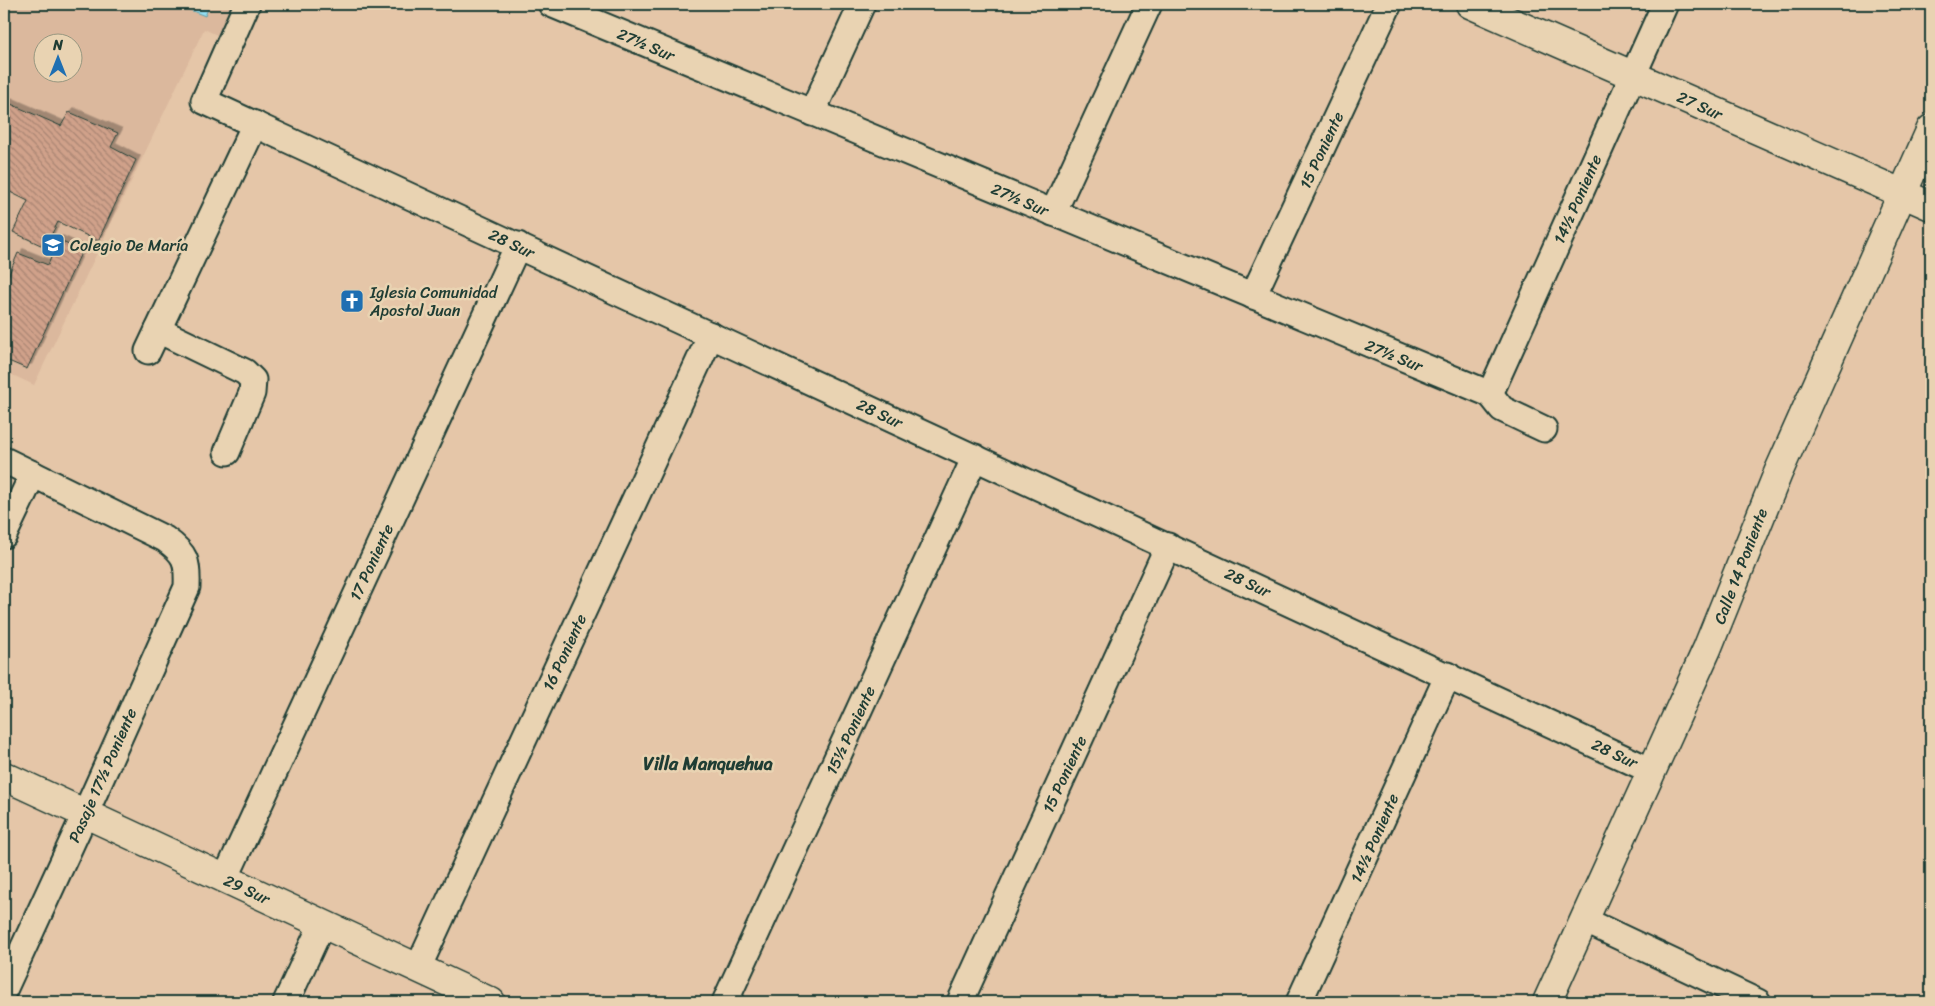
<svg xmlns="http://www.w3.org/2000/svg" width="1935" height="1006" font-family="Sriracha,sans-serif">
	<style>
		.built { fill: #dbb89d; fill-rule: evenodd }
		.water { fill: url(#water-rules); stroke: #649ea6 }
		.building { fill: url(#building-back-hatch); stroke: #1f3d34; filter: url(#shadow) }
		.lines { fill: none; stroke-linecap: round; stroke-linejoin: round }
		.minor-casing { stroke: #1f3d34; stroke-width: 29 }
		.tertiary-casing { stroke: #1f3d34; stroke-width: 31 }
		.minor { stroke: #e9d3b2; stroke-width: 25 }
		.tertiary { stroke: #e9d3b2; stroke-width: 28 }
		.labels { text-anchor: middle; stroke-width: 5; stroke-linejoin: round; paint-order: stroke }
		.street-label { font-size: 16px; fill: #1f3d34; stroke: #e9d3b2 }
		.poi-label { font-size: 16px; fill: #1f3d34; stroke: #e9d3b2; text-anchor: start }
		.neighbourhood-label { font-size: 18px; font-weight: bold; fill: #1f3d34; stroke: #e9d3b2 }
	</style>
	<defs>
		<pattern id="water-rules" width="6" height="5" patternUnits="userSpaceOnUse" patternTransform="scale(1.25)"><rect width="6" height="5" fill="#92def2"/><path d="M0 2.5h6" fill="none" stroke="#7dbfd0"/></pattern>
		<pattern id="building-back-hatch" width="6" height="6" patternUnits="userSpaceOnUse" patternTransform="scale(1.25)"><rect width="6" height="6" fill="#d0a18a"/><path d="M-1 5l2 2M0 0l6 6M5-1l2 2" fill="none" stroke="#a88472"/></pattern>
		<filter id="shadow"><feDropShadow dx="4.5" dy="-4.5" stdDeviation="0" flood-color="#0004"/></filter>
	</defs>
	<rect width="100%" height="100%" fill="#e5c6a8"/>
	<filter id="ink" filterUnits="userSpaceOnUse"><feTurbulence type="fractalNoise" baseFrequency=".02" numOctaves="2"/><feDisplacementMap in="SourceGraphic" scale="10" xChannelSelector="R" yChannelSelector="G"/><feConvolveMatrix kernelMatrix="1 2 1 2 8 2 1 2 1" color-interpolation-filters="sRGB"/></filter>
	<g filter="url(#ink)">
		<path class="built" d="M4 4H231L217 35 204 29 34 385 4 371ZM42 42H72V72H42Z"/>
		<polygon class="water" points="175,4 210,4 205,16"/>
		<g class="building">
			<polygon points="4,101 61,126 69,112 118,133 111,147 136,160 98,241 58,222 45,247 13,232 28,201 4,189"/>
			<polygon points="58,240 82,251 27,369 4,359 4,286 18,253 48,265"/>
		</g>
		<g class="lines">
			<g class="minor-casing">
				<g id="minor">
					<polyline points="247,4 204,101 1652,771"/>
					<polyline points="551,4 1490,394"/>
					<polyline points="812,113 862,4"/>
					<polyline points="1053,213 1149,4"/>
					<polyline points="1253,296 1389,4"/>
					<polyline points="158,330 245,372 253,380 252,393 227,452"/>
					<polyline points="148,351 255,124"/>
					<polyline points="1490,394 1665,4"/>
					<polyline points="1490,394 1502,409 1544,429"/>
					<path d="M4 460 165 539C186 554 188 561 187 587L85 814 4 990"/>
					<polyline points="4,535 33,474"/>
					<polyline points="225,879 518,245"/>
					<polyline points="1584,920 1758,1002"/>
					<polyline points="418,968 711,335"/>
					<polyline points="286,1002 322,924"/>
					<polyline points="725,1002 975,457"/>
					<polyline points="960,1002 1168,546"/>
					<polyline points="1299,1002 1448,675"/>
				</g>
			</g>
			<g class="tertiary-casing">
				<g id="tertiary">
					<polyline points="1470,4 1931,206"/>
					<polyline points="4,776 491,1002"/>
					<polyline points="1547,1002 1707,649 1778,473 1931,129"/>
				</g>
			</g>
			<use href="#minor" class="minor"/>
			<use href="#tertiary" class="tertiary"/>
		</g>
	</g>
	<defs>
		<g id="school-square" transform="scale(1.25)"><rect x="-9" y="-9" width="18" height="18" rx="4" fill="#1f6fb2" stroke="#e9d3b2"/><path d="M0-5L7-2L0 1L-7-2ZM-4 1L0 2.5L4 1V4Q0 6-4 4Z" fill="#fff"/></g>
		<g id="church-square" transform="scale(1.25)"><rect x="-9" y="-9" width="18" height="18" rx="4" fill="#1f6fb2" stroke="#e9d3b2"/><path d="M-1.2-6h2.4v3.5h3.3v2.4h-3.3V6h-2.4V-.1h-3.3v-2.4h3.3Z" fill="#fff"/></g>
	</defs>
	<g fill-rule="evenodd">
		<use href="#school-square" x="53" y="245"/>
		<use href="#church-square" x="352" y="301"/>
	</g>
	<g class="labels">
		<g class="street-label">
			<text transform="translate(646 44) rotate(23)" y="6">27½ Sur</text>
			<text transform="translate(1700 105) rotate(24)" y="6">27 Sur</text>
			<text transform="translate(1321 150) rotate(-65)" y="6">15 Poniente</text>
			<text transform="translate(1020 199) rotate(23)" y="6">27½ Sur</text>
			<text transform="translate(1577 199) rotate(-66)" y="6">14½ Poniente</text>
			<text transform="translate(512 243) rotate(25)" y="6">28 Sur</text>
			<text transform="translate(1394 355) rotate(22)" y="6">27½ Sur</text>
			<text transform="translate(880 413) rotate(25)" y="6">28 Sur</text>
			<text transform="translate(371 562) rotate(-65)" y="6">17 Poniente</text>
			<text transform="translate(1740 566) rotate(-69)" y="6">Calle 14 Poniente</text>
			<text transform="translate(1248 582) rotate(25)" y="6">28 Sur</text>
			<text transform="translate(564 652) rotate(-65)" y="6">16 Poniente</text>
			<text transform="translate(850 730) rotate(-65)" y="6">15½ Poniente</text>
			<text transform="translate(1615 753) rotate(25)" y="6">28 Sur</text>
			<text transform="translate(1064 774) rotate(-65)" y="6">15 Poniente</text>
			<text transform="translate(102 775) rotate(-66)" y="6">Pasaje 17½ Poniente</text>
			<text transform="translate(1374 838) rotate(-66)" y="6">14½ Poniente</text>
			<text transform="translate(247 889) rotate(25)" y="6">29 Sur</text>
		</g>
		<g class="poi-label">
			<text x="70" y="251">Colegio De María</text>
			<text x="370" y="298">Iglesia Comunidad<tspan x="370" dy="18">Apostol Juan</tspan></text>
		</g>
		<g class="neighbourhood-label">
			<text x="708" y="770">Villa Manquehua</text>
		</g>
	</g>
	<rect width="1935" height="1006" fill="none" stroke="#e9d3b2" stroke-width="20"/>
	<rect x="10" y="10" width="1915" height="986" fill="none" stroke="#1f3d34" stroke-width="2" filter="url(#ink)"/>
	<g transform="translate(58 58)"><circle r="24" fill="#e9d3b2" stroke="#989780"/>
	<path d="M0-4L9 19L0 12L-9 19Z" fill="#1f6fb2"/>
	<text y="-8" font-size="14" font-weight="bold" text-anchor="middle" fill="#1f3d34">N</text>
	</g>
</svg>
